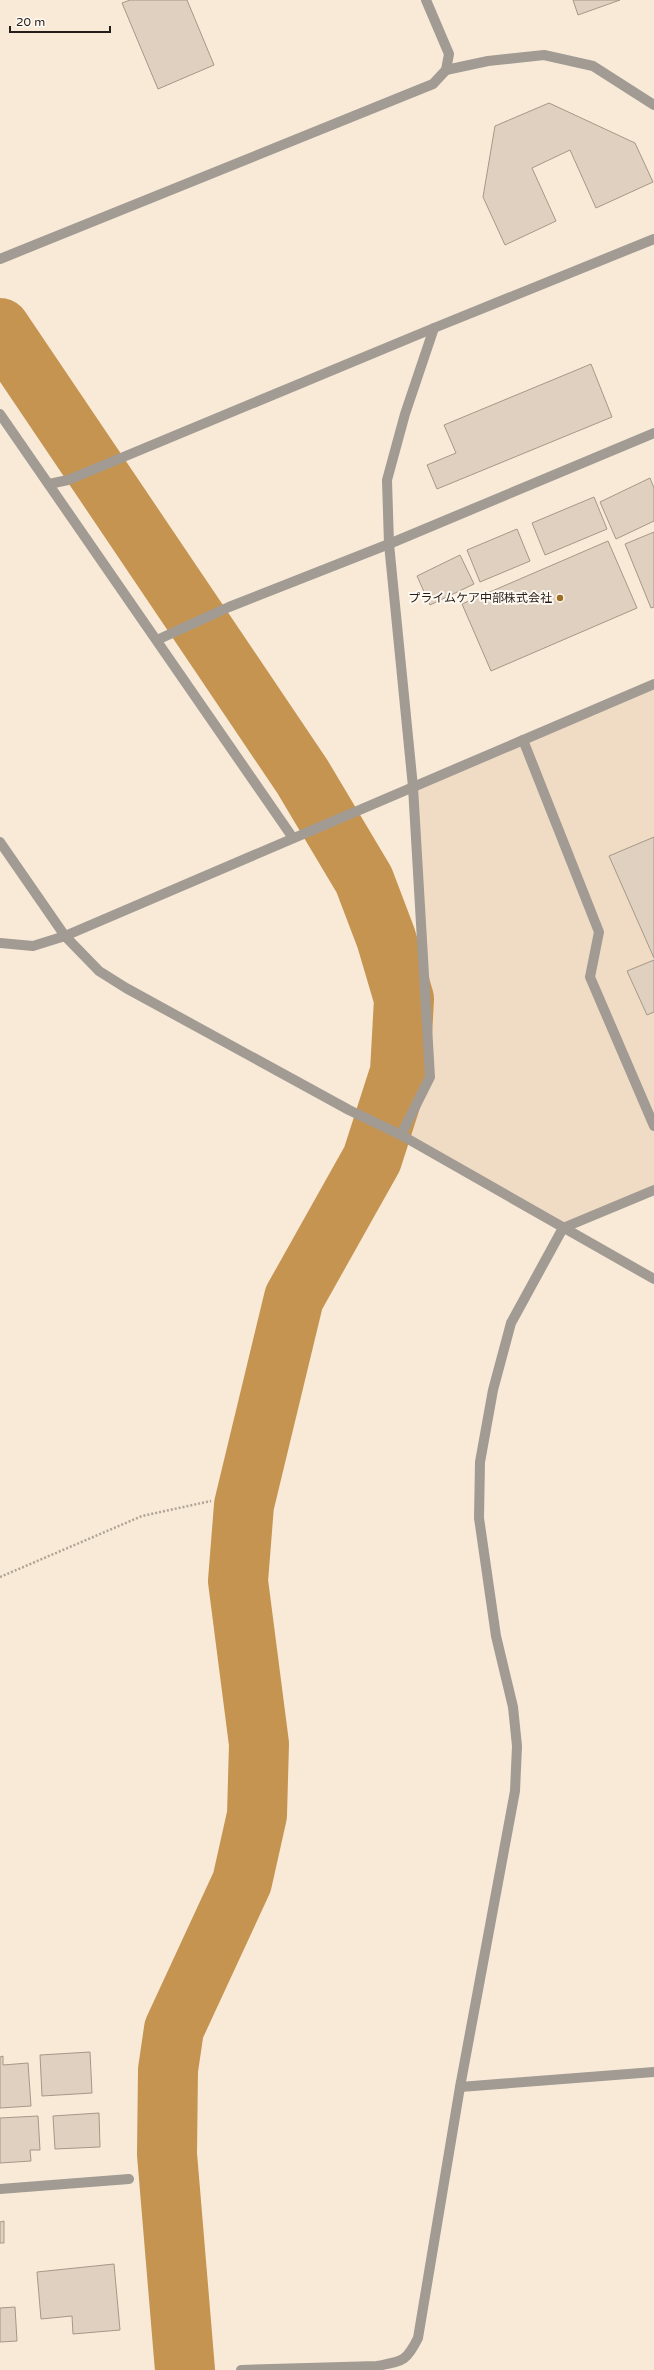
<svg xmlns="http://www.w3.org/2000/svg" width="654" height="2370" font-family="'Varela Round','Noto Sans JP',sans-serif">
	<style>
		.built { fill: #f0dcc4 }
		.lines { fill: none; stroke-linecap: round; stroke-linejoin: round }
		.river { stroke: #c69451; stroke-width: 60 }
		.building { fill: #dfd0bf; stroke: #a69887 }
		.path { stroke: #afa496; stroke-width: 2.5; stroke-dasharray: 2 2; stroke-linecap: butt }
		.minor { stroke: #a19b94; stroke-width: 10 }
		.poi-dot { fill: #9f6e23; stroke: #fef8f1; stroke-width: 1.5 }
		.labels { text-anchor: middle; stroke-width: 4; stroke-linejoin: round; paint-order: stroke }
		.poi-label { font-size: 12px; fill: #231e17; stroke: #fef8f1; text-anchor: end }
	</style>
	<rect width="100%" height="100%" fill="#f8ead7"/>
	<polygon class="built" points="654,684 654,1190 563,1228 401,1135 430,1076 413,787"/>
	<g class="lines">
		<polyline class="river" points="0,328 302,776 364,880 386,938 404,999 400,1072 372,1159 294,1298 244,1505 238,1581 259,1744 257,1815 242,1882 174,2029 168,2070 167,2154 185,2370"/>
	</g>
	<g class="building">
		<polygon points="130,0 187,0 214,65 158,89 122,3"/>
		<polygon points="573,0 620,0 578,15"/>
		<polygon points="549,103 635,143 653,182 596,208 570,150 532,168 556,221 505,245 483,197 495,126"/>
		<polygon points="591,364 612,417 437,489 427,465 456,453 444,425"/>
		<polygon points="650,478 654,488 654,521 616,539 600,502"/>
		<polygon points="594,497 607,529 545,555 532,523"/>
		<polygon points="517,529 530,561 480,582 467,550"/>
		<polygon points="654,532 654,607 651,608 625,544"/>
		<polygon points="608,541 637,608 491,671 462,604"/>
		<polygon points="460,555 474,584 430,605 417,576"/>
		<polygon points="654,837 654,958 609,856"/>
		<polygon points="654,960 654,1012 647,1015 627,971"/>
		<polygon points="90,2052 92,2093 42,2096 40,2055"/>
		<polygon points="3,2056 3,2065 28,2063 31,2106 0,2108 0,2057"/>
		<polygon points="99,2113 100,2147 55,2149 53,2116"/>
		<polygon points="38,2116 40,2150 30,2150 31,2161 0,2163 0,2118"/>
		<polygon points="4,2221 4,2243 0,2243 0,2222"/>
		<polygon points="114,2264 120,2330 73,2334 72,2316 41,2319 37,2272"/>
		<polygon points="15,2307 17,2341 0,2342 0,2308"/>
	</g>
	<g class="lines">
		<polyline class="path" points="0,1577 142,1516 211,1501"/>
		<g class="minor">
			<polyline points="446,70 488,61 544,55 593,66 654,105"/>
			<polyline points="0,259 433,84 446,70 449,54 426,0"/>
			<polyline points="0,414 293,838"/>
			<polyline points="49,484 68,480 434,328 654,239"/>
			<polyline points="157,640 229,607 389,544 654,433"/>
			<polyline points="523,740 599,932 590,977 654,1126"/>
			<polyline points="0,842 65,936 99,971 126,988 349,1110 401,1135 654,1279"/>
			<polyline points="0,943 33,946 65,936 654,684"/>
			<polyline points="401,1135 430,1077 413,787 389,544 387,480 405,414 434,328"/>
			<polyline points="460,2087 654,2072"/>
			<polyline points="0,2189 129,2179"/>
			<path d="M241 2370 377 2366C403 2361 406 2362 418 2338L460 2087 515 1791 517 1746 513 1707 496 1636 479 1518 480 1462 493 1390 511 1323 563 1228 654 1190"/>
		</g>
	</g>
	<circle class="poi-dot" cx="560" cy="598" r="4"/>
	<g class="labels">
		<g class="poi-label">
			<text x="552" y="602">プライムケア中部株式会社</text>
		</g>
	</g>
	<path d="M10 26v6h100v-6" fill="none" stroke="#231e17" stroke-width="2"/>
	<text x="16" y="26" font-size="12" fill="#231e17" stroke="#fef8f1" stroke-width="3" paint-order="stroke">20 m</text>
</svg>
